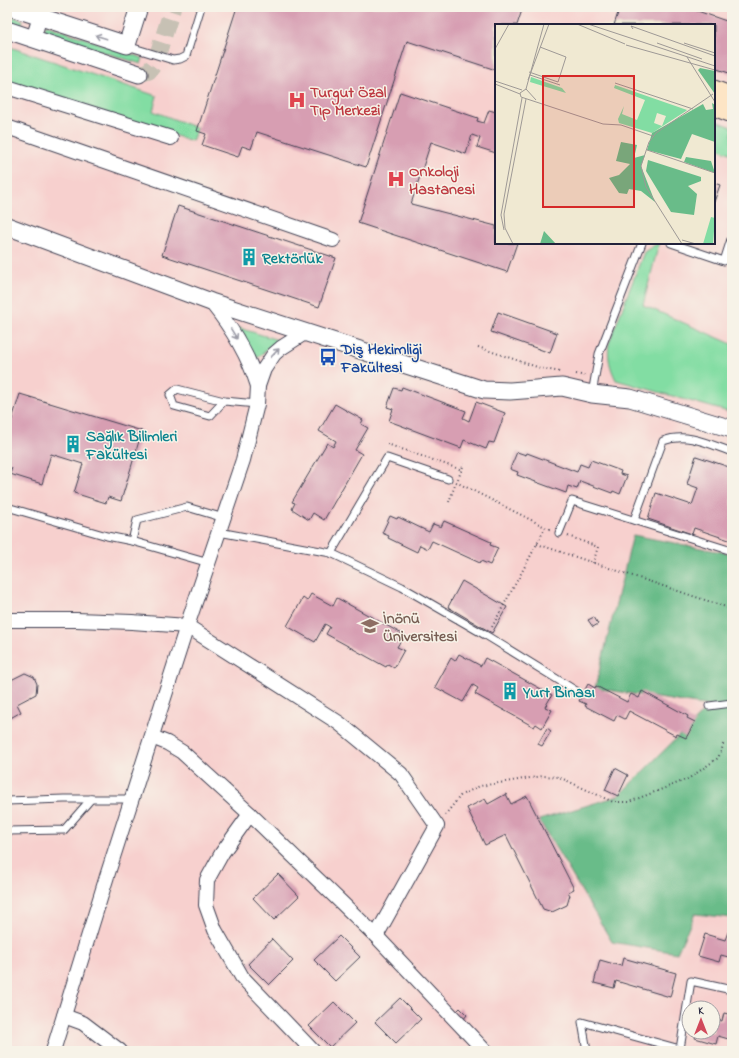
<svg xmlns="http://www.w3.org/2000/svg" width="739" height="1058" font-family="'Indie Flower',sans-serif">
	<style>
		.built { fill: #f7d0ce; fill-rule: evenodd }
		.green { fill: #82dda3; stroke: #52806f }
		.forest { fill: #69bc89; stroke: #466f62 }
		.building { fill: #d79eb2 }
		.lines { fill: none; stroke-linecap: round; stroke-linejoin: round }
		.tertiary-tunnel { stroke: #c7c1b4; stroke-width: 17; stroke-dasharray: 17 8; stroke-linecap: butt }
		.service-casing { stroke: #414052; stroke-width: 9 }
		.minor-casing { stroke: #414052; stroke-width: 16 }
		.tertiary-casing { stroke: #414052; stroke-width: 19 }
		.secondary-casing { stroke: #414052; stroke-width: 21 }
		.path { stroke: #414052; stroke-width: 2; stroke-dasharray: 1 3; stroke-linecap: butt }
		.service { stroke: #fff; stroke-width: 7 }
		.minor { stroke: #fff; stroke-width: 14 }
		.tertiary { stroke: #fff; stroke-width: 17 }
		.secondary { stroke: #fde5c5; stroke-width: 19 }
		.oneway { stroke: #9c9ca7 }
		.labels { text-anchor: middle; stroke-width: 3; stroke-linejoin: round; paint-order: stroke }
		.health-label { font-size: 16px; font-weight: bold; fill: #be3a42; stroke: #f7f3e8; text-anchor: start }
		.culture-label { font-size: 16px; font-weight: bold; fill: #0d838f; stroke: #f7f3e8; text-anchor: start }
		.transit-label { font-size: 16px; font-weight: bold; fill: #164399; stroke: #f7f3e8; text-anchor: start }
		.education-label { font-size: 16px; font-weight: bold; fill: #785e54; stroke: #f7f3e8; text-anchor: start }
		.inset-road { fill: none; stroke: #9e9996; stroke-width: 1 }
		.view { fill: #d62828; fill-opacity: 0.15; stroke: #d62828; stroke-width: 2 }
		.inset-edge { fill: none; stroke: #22223b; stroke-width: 2 }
	</style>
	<rect width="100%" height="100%" fill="#f7f3e8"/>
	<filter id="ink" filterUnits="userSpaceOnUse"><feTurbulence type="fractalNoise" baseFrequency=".025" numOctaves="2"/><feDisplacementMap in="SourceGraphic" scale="8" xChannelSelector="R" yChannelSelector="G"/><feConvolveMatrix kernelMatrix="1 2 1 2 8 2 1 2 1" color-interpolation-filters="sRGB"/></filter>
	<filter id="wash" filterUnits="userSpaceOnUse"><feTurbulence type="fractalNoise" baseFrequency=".012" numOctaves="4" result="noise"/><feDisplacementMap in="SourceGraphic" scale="16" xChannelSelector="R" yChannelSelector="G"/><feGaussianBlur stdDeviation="0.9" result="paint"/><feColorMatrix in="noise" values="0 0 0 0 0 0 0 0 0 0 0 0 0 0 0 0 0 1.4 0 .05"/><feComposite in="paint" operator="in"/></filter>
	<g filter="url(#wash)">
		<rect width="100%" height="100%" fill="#f0e9d2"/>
		<path class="built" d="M7 7H732V1051H7ZM496 25H714V243H496ZM689 1008H713V1032H689Z"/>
		<g class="green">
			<polygon points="7,15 23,20 20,30 7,26"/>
			<polygon points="46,25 143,58 141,64 43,33"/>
			<polygon points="7,46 157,96 153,111 197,128 192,141 7,83"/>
			<polygon points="714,120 732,127 732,154 714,147"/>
			<path d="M658 243H659L643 305 732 344V413L616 380C610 368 607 357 609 343L644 252Z"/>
			<polygon points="236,327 278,340 255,360"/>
		</g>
		<polygon class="forest" points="633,535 732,554 732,918 695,914 677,953 612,942 539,820 618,796 709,706 595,688"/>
		<g id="blocks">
			<g class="building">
				<polygon points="237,7 523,7 517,25 496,25 496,70 407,41 366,167 257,132 251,149 242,146 238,157 202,145 206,134 197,131"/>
				<polygon points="620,7 686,7 732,23 732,74 714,68 714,25 614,25"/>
				<polygon points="400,92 478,118 477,121 484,123 489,110 496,112 496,153 477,147 480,138 472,135 466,154 431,142 411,204 496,226 496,243 517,243 507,272 358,223"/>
				<polygon points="714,183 720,185 714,202"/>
				<polygon points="178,206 336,258 319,307 162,255"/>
				<polygon points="498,312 557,333 550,353 491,332"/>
				<polygon points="402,387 466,411 463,418 469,421 476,402 505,413 494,443 489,442 486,449 464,440 461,448 389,421 393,409 387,407 394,388 401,390"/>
				<polygon points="20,394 142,431 121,501 108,497 106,503 74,493 83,464 51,454 42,484 10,474 12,468 7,467 7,435"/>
				<polygon points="335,404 363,420 361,424 368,428 355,450 362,454 324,520 313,513 309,520 292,509 295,503 292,502 327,443 333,447 336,441 319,431"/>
				<polygon points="517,452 526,455 527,453 577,472 580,464 588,467 591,460 621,471 620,474 627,476 620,494 613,491 612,493 580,481 577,489 568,486 566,493 517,475 518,472 510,469"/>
				<polygon points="696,456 732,468 732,541 694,528 692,534 648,519 656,493 692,505 698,488 687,484"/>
				<polygon points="390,516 397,519 398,517 429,532 433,524 441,527 444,521 491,542 490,545 498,548 490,565 481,561 480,563 432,541 428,549 420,545 417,552 388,538 389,536 382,533"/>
				<polygon points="462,581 507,607 492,633 448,607"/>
				<polygon points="311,594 333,606 337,598 404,635 397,647 404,650 394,668 388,664 386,667 326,634 330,627 325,624 315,642 287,626 303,598 307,601"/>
				<polygon points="594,617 598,624 593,627 588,620"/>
				<polygon points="459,654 481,666 485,658 552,695 545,707 552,710 542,728 536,724 534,727 475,694 478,688 473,685 463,702 435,687 451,658 455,661"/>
				<polygon points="25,673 34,677 37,684 36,694 17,704 21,712 7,720 7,682"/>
				<polygon points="588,684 595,688 596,686 627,702 631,694 639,698 642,691 688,716 687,718 695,722 686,738 677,734 676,736 629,711 625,719 617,715 614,721 585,706 586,704 579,701"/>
				<polygon points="547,728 551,731 542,746 538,744"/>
				<polygon points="615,768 628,775 618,796 605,790"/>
				<polygon points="506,794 511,804 527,796 574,889 568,892 570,895 567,905 552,912 543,909 506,835 485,845 467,808 485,799 488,804"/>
				<polygon points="278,874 299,896 274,920 253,898"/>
				<polygon points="728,932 732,933 732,958 721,955 719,962 698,956 705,934 725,940"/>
				<polygon points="339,936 360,957 335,981 314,960"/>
				<polygon points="272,939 293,961 269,985 248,964"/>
				<polygon points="623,958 676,973 670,997 616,981 614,988 594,983 600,960 621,966"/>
				<polygon points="400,998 421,1019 396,1043 375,1022"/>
				<polygon points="334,1002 355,1023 330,1047 309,1026"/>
				<polygon points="460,1008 467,1015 462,1021 454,1014"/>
				<polygon points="724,1013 732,1015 732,1040 718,1036 716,1044 695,1038 697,1032 713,1032 713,1019 722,1021"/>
			</g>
		</g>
	</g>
	<g filter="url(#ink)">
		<use href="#blocks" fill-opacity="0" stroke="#414052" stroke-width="1"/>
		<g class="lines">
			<polyline class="tertiary-tunnel" points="139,74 149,71 155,63 173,7"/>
			<g class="service-casing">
				<g id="service">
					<polyline points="127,46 173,60 180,59 186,56 201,7"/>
					<polyline points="671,243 724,261 732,236"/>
					<polyline points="592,394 599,354 642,243"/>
					<polyline points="224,401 210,416 174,406 170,395 177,389 224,401 257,404"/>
					<polyline points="7,507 107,536 132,541 209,563"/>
					<path d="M634 520 663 441C687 432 709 444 732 452"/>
					<polyline points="219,532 331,553 402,587 487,636 578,692"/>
					<polyline points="559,533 572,501 732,551"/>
					<polyline points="132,541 137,520 187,507 224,518"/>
					<polyline points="331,553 387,458 448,479"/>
					<polyline points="709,706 732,703"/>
					<polyline points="7,801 64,799 132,799"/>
					<polyline points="7,831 64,830 91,799"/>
					<polyline points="587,1051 582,1022 680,1049 691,981 732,990"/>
				</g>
			</g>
			<g class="minor-casing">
				<g id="minor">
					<polyline points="33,39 43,7"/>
					<polyline points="7,87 171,138"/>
					<polyline points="7,127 333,240"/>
					<path d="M211 302C232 328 248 354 258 386"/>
					<polyline points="7,620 76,620 132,622 187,626 339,723 401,774 437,826 376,936"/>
					<polyline points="152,737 167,743 182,752 250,814 376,936 485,1051"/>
					<polyline points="250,814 222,853 207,880 206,905 215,930 242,977 313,1051"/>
					<polyline points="64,1016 83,1023 120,1051"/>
					<polyline points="53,1051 107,876 187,626 243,460 257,404 258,386 264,369 274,354 281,348 306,332"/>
				</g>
			</g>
			<g class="tertiary-casing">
				<g id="tertiary">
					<polyline points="10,7 127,45 139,7"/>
					<polyline points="7,30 139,74"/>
					<polyline points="7,226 211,302 484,390 510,391 562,387 592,394 630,398 732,429"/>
				</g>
			</g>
			<g class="secondary-casing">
				<g id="secondary">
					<polyline points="714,90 732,97"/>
					<polyline points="714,106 732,113"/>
				</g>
			</g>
			<g class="path">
				<polyline points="478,347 540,368 560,372"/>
				<polyline points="576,374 586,376"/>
				<polyline points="387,444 462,470"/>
				<polyline points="458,479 464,464"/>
				<polyline points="456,482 551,530"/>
				<polyline points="449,502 455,485"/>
				<polyline points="568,536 598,547 593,563"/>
				<polyline points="537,544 732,609"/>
				<polyline points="492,627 537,544 545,528"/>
				<polyline points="445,815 461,795 480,786 543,776 559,777 613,802 629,802 688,779 718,758 722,749 723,744"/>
			</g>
			<use href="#service" class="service"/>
			<use href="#minor" class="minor"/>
			<use href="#tertiary" class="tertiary"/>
			<use href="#secondary" class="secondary"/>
		</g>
		<defs><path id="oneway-shaft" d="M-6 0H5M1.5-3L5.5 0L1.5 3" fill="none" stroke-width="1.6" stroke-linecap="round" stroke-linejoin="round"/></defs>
		<g class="oneway">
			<use href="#oneway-shaft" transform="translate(101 37) rotate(-162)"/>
			<use href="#oneway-shaft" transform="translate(234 334) rotate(58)"/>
			<use href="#oneway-shaft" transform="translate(275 353) rotate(-46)"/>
		</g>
	</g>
	<defs>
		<g id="hospital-bare" transform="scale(1.38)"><path d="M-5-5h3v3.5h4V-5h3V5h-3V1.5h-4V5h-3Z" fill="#e0444e" stroke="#f7f3e8" stroke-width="2.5" paint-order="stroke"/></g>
		<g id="building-bare" transform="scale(1.38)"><path d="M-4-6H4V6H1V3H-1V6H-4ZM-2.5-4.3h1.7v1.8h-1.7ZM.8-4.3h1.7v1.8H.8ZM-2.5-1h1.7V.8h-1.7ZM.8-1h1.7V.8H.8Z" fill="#0f9aa8" stroke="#f7f3e8" stroke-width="2.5" paint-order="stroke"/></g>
		<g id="bus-bare" transform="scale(1.38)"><path d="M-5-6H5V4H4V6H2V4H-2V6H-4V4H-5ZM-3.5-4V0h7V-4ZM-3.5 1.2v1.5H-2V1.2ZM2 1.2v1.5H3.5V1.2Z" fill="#1a4fb4" stroke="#f7f3e8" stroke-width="2.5" paint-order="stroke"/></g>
		<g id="university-bare" transform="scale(1.38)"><path d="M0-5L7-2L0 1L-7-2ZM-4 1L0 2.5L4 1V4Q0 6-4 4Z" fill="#8d6e63" stroke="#f7f3e8" stroke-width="2.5" paint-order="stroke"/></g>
	</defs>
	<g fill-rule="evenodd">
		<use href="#hospital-bare" x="297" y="100"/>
		<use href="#hospital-bare" x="396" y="179"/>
		<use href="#building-bare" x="249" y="257"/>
		<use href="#bus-bare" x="328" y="357"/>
		<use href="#building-bare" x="73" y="444"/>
		<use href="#university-bare" x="370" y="626"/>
		<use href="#building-bare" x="510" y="691"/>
	</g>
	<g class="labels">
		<g class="health-label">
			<text x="310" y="97">Turgut Özal<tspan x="310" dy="18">Tıp Merkezi</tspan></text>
			<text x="409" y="176">Onkoloji<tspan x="409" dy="18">Hastanesi</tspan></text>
		</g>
		<g class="culture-label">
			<text x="262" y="263">Rektörlük</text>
			<text x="86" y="441">Sağlık Bilimleri<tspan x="86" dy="18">Fakültesi</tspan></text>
			<text x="523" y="697">Yurt Binası</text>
		</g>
		<g class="transit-label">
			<text x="341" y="354">Diş Hekimliği<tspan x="341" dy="18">Fakültesi</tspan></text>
		</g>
		<g class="education-label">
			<text x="383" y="623">İnönü<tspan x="383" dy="18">Üniversitesi</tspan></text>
		</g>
	</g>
	<g transform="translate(495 24)">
		<rect width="220" height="220" fill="#f0e9d2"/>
		<path d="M36 53 67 64 71 69 35 58ZM120 61 192 86 191 87 157 109 124 99 123 95 129 82 127 90 142 96 150 76 119 64ZM162 89 171 92 167 102 159 99ZM216 193 220 194 218 220H208Z" fill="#82dda3" fill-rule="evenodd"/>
		<path d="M205 44 220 47V70L203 46ZM217 79 220 81V118L197 110 186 135 152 126 157 109 208 80 211 86 218 85ZM126 118 142 121 139 134 150 131 146 142 160 178 146 167 134 165 132 170 124 169 114 154 124 151 135 140 121 137ZM191 133 216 137 220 149 189 138ZM153 136 206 153V157L193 162 202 170 199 191 176 188 151 147ZM49 207 61 220H45Z" fill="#69bc89"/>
		<path class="inset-road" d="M49 0 31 65 25 69 26 73 108 100 126 101 158 112M82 0 130 20M93 0 220 42M138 5 136 2 220 32M162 19 207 35M189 19 220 29M131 21 220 46M0 25 14 0M192 33 220 78M34 48 63 58 71 33 45 23M35 51 65 61M33 56 54 0M0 57 27 66M120 59 198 85M0 60 25 70M31 65 41 76M152 126 220 149M9 206 6 191 27 74M187 216 201 220M18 220 10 204 9 190 31 75M187 220 151 163 146 142 154 118 161 109 218 70"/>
		<path class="view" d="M48 52H139V183H48Z"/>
		<rect width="220" height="220" class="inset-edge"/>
	</g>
	<rect width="739" height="1058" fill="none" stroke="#f7f3e8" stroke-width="24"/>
	<g transform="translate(701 1020)"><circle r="19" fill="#f7f3e8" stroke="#a29fa3"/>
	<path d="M0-3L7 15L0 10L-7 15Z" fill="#d1495b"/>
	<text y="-6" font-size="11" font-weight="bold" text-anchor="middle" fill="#22223b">K</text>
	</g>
</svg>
